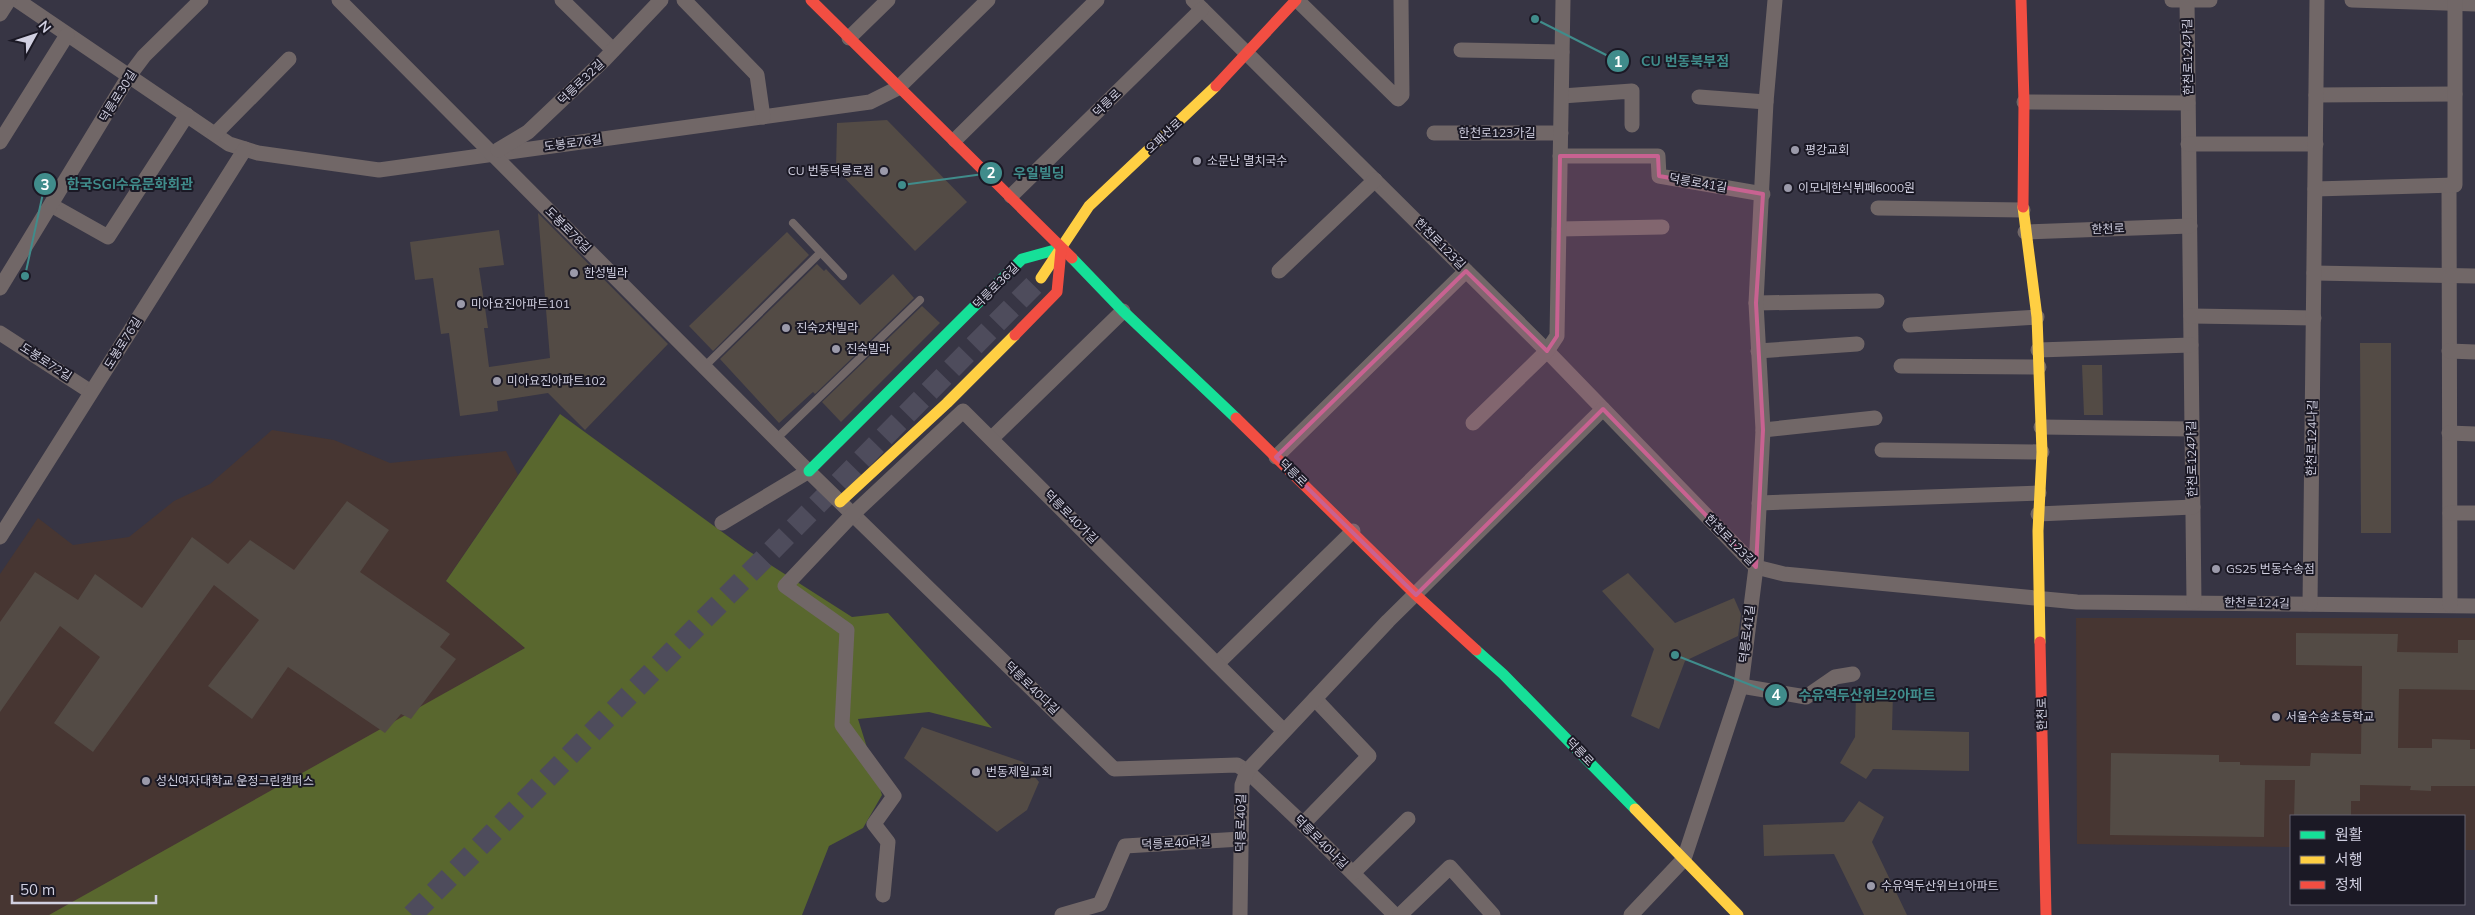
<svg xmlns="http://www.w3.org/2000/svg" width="2475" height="915" font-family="Mulish,'Noto Sans KR',sans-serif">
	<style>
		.education { fill: #473632 }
		.forest { fill: #59672e }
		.building { fill: #534b45 }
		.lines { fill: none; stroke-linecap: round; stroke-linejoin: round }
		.secondary-tunnel { stroke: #4e4c5c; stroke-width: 21; stroke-dasharray: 21 11; stroke-linecap: butt }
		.lane { stroke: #716767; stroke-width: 8 }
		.street { stroke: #716767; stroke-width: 15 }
		.fast { stroke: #16e098; stroke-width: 11 }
		.slow { stroke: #ffcf43; stroke-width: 11 }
		.jam { stroke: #f24e42; stroke-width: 11 }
		.marked { fill: #c86291; fill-opacity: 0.2; stroke: #c86291; stroke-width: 4; stroke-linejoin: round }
		.poi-dot { fill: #9b9aaa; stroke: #1b1925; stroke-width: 2 }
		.labels { text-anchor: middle; stroke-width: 4; stroke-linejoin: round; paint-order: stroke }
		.street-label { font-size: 12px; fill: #d1d0e1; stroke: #1b1925 }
		.poi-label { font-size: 12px; fill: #d1d0e1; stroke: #1b1925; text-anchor: start }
		.leader { fill: none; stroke: #408c8b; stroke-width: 2 }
		.callout-dot { fill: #408c8b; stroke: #1b1925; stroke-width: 2 }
		.mark-label { font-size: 15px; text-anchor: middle; font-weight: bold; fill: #fff }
		.callout-label { font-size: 14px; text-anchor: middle; font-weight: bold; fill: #408c8b; stroke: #1b1925; stroke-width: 4; stroke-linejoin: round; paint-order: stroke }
	</style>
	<rect width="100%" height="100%" fill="#373544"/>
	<g class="education">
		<polygon points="272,430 334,440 390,463 506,451 518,475 446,581 525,648 57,915 0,915 0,574 38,518 73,545 129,537 174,501 210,484"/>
		<polygon points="2076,618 2475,618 2475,850 2464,850 2464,816 2291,816 2291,847 2077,844"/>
	</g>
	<polygon class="forest" points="560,414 747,550 852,617 888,613 992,728 929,712 858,719 882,795 863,828 829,846 802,915 49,915 525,648 446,581"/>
	<g class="building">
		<polygon points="887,120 967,202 915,251 836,169 837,123"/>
		<polygon points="538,213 668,344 585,430 548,393 497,401 498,411 460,416 449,333 441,334 433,278 415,280 410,242 499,230 504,265 479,268 488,328 484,328 489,367 550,358"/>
		<polygon points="787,232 809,255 713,351 689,326"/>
		<polygon points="817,264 824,271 826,269 860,305 893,274 914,298 815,394 813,392 779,423 720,359"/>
		<polygon points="922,306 940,323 841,422 822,402"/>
		<polygon points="2360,343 2391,343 2391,533 2361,533"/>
		<polygon points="2082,365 2102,365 2103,415 2084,415"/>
		<polygon points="347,501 389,530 360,572 450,634 440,647 456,659 411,719 401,714 385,733 288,667 252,719 208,686 259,620 214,585 93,752 54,723 100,657 60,626 0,712 0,622 35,572 78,600 95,574 142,608 192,537 228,564 250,540 294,570"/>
		<polygon points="1628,573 1675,623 1734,598 1741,614 1738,636 1685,661 1659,729 1631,716 1654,649 1602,591"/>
		<polygon points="2296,633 2398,634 2397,652 2458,653 2458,640 2475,640 2475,690 2399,689 2398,748 2432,748 2432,739 2470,740 2470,749 2475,749 2475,786 2431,786 2431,791 2410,790 2411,786 2360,785 2360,801 2351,801 2351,816 2294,816 2295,780 2265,780 2264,837 2110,835 2111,753 2219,755 2219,762 2240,762 2240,765 2310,766 2311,753 2361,754 2362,666 2296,665"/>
		<polygon points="1856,692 1893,693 1892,730 1969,732 1969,771 1873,769 1866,779 1840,763 1855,737"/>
		<polygon points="922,727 1023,762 1039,782 1027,810 997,832 904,758"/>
		<polygon points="1859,801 1884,817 1872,842 1907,915 1864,915 1834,854 1764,856 1763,825 1844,822"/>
	</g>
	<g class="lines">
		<polyline class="secondary-tunnel" points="412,915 1041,278"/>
		<g class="lane">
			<polyline points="793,223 843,276"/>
			<polyline points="704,367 820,253"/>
			<polyline points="776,439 920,300"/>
		</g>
		<g class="street">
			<polyline points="17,0 229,144 258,153 379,170 870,102 898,88 988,0"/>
			<polyline points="339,0 799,462 1114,769 1237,765 1247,771 1303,824 1395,915"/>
			<polyline points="562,0 613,50"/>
			<polyline points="684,0 757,75 763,117"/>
			<polyline points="1193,0 1547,351 1756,567 1784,574 2077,602 2475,606"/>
			<polyline points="1297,0 1398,99 1402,95 1401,0"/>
			<polyline points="2172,0 2210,0"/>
			<polyline points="2187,0 2194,602"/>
			<polyline points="2352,0 2475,4"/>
			<polyline points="0,14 9,0"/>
			<polyline points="849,38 888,0"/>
			<polyline points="1461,50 1562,52"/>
			<polyline points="2316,95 2455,94"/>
			<polyline points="1562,96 1632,91 1632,125"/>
			<polyline points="1699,97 1766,102"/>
			<polyline points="2024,102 2188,103"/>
			<polyline points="1434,133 1561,133"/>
			<polyline points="215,134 289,59"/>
			<polyline points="955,140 1097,0"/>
			<polyline points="0,142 67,35"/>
			<polyline points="2188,144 2316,144"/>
			<polyline points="498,150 528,132 604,60 661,0"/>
			<polyline points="1560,156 1658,156 1659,176 1763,194"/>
			<polyline points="2449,185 2450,605"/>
			<polyline points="2315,189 2455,185 2455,0"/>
			<polyline points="1011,196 1202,9"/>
			<polyline points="51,205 108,237 187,115"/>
			<polyline points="1878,208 2023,210"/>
			<polyline points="1559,229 1662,227"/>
			<polyline points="2025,232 2190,226"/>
			<polyline points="1279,271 1375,180"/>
			<polyline points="2314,273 2475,276"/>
			<polyline points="0,288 129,76 144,56 201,0"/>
			<polyline points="1756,303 1877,301"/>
			<polyline points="2191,316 2314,318"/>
			<polyline points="1910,325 2037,317"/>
			<polyline points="0,333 91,392"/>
			<polyline points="2038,350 2191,345"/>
			<polyline points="1758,351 1857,344"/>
			<polyline points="2449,351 2475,352"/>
			<polyline points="1901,366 2039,367"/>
			<polyline points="1473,423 1547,351 1557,336 1563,0"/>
			<polyline points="2041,427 2192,429"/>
			<polyline points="1763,430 1875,418"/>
			<polyline points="2449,433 2475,434"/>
			<polyline points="992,438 1123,311"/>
			<polyline points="1882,450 2042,452"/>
			<polyline points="1276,457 1466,271"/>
			<polyline points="1759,503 2039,493"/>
			<polyline points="2450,513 2475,513"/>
			<polyline points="2038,514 2193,507"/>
			<polyline points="722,523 809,471"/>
			<polyline points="0,537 245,149"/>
			<polyline points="2310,604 2317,0"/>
			<polyline points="1217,664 1353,531"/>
			<polyline points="1741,686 1806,697 1835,677 1853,674"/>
			<polyline points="1303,824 1369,756 1315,699"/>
			<polyline points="1353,873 1408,819"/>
			<polyline points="883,895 888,842 874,824 894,796 842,725 847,630 785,586 853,514 963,411 1284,731"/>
			<polyline points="1062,915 1100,904 1125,846 1241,839"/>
			<polyline points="1240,915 1242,785 1247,771 1388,621 1603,409"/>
			<polyline points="1400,915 1450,867 1493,915"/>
			<polyline points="1631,915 1684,859 1741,686 1756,567 1763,430 1756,303 1766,102 1775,0"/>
		</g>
		<g class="fast">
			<polyline points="1072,258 1123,311 1236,418"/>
			<polyline points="809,471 1022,259 1062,248"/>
			<polyline points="1476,650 1503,674 1635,809"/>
		</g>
		<g class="slow">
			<polyline points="2023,207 2037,317 2042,452 2038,531 2040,642"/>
			<polyline points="1041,278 1089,206 1216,86"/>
			<polyline points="840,502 947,403 1015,335"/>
			<polyline points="1635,809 1738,915"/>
		</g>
		<g class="jam">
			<polyline points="811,0 1072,258"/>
			<polyline points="2021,0 2024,102 2023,207"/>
			<polyline points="1216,86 1296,0"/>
			<polyline points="1015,335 1057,292 1061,250"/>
			<polyline points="1236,418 1416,595 1476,650"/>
			<polyline points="2040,642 2046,915"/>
		</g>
	</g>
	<path class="marked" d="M1560 156H1658L1659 176 1763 194 1756 303 1763 430 1756 567 1603 409 1416 595 1276 457 1466 271 1547 351 1557 336Z"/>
	<g class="poi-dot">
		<circle cx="1795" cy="150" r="5"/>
		<circle cx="1197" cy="161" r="5"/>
		<circle cx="884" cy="171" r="5"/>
		<circle cx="1788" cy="188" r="5"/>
		<circle cx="574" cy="273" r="5"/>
		<circle cx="461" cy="304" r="5"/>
		<circle cx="786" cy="328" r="5"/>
		<circle cx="836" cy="349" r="5"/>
		<circle cx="497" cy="381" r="5"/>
		<circle cx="2216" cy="569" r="5"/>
		<circle cx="2276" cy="717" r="5"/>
		<circle cx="976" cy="772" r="5"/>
		<circle cx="146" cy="781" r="5"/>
		<circle cx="1871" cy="886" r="5"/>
	</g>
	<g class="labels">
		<g class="street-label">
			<text transform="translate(2188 57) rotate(-91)" y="4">한천로124가길</text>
			<text transform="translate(581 82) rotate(-44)" y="4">덕릉로32길</text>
			<text transform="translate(118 96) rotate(-58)" y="4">덕릉로30길</text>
			<text transform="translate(1107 103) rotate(-44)" y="4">덕릉로</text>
			<text x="1497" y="137">한천로123가길</text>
			<text transform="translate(1164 136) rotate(-43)" y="4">오패산로</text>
			<text transform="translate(573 143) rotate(-8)" y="4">도봉로76길</text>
			<text transform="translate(1698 183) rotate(10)" y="4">덕릉로41길</text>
			<text transform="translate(2108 229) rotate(-2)" y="4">한천로</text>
			<text transform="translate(568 230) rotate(45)" y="4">도봉로78길</text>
			<text transform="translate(1440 244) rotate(45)" y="4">한천로123길</text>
			<text transform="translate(996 286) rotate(-45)" y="4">덕릉로36길</text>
			<text transform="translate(123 343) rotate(-58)" y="4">도봉로76길</text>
			<text transform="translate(46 362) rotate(33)" y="4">도봉로72길</text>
			<text transform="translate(2312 438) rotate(-89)" y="4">한천로124나길</text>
			<text transform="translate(2192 459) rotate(-91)" y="4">한천로124가길</text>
			<text transform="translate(1293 473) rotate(44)" y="4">덕릉로</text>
			<text transform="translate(1071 517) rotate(45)" y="4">덕릉로40가길</text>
			<text transform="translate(1730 540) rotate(45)" y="4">한천로123길</text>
			<text transform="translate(2257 603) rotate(1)" y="4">한천로124길</text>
			<text transform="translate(1747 634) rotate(-83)" y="4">덕릉로41길</text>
			<text transform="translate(1032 688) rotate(44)" y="4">덕릉로40다길</text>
			<text transform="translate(2042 714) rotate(-91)" y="4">한천로</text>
			<text transform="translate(1580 752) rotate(46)" y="4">덕릉로</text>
			<text transform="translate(1241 823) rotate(-89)" y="4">덕릉로40길</text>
			<text transform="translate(1321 842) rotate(45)" y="4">덕릉로40나길</text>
			<text transform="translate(1176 843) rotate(-3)" y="4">덕릉로40라길</text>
		</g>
		<g class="poi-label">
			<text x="1805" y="154">평강교회</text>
			<text x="1207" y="165">소문난 멸치국수</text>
			<text x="874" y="175" text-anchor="end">CU 번동덕릉로점</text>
			<text x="1798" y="192">이모네한식뷔페6000원</text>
			<text x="584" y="277">한성빌라</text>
			<text x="471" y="308">미아요진아파트101</text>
			<text x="796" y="332">진숙2차빌라</text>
			<text x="846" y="353">진숙빌라</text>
			<text x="507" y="385">미아요진아파트102</text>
			<text x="2226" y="573">GS25 번동수송점</text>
			<text x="2286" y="721">서울수송초등학교</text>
			<text x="986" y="776">번동제일교회</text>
			<text x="156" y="785">성신여자대학교 운정그린캠퍼스</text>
			<text x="1881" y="890">수유역두산위브1아파트</text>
		</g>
	</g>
	<path class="leader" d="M1535 19L1618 61M902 185L991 173M25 276L45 184M1675 655L1776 695"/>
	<g class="callout-dot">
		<circle cx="1535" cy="19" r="5"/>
		<circle cx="902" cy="185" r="5"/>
		<circle cx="25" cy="276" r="5"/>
		<circle cx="1675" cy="655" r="5"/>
		<circle cx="1618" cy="61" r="12"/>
		<circle cx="991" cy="173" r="12"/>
		<circle cx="45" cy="184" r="12"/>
		<circle cx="1776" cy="695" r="12"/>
	</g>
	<g class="mark-label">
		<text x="1618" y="67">1</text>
		<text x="991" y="178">2</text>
		<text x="45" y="190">3</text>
		<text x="1776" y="700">4</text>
	</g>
	<g class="callout-label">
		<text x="1685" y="66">CU 번동북부점</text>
		<text x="1039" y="178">우일빌딩</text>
		<text x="130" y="189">한국SGI수유문화회관</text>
		<text x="1867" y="700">수유역두산위브2아파트</text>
	</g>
	<rect x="2290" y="815" width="175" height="90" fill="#1b1925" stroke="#646270"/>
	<rect x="2300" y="831" width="25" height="8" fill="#16e098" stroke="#646270"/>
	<text x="2335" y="840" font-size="15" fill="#d1d0e1">원활</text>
	<rect x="2300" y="856" width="25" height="8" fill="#ffcf43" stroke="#646270"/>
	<text x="2335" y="865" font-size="15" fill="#d1d0e1">서행</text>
	<rect x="2300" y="881" width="25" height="8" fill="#f24e42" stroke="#646270"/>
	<text x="2335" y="890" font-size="15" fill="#d1d0e1">정체</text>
	<g transform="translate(35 35) rotate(50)" stroke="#1b1925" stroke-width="4" paint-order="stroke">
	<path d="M0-4L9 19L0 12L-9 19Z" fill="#d1d0e1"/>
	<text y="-8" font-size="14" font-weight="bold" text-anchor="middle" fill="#d1d0e1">N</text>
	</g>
	<path d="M12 895v8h144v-8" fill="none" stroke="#d1d0e1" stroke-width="2.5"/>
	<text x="20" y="895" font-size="15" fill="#d1d0e1" stroke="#1b1925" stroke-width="4" paint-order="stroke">50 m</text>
</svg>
